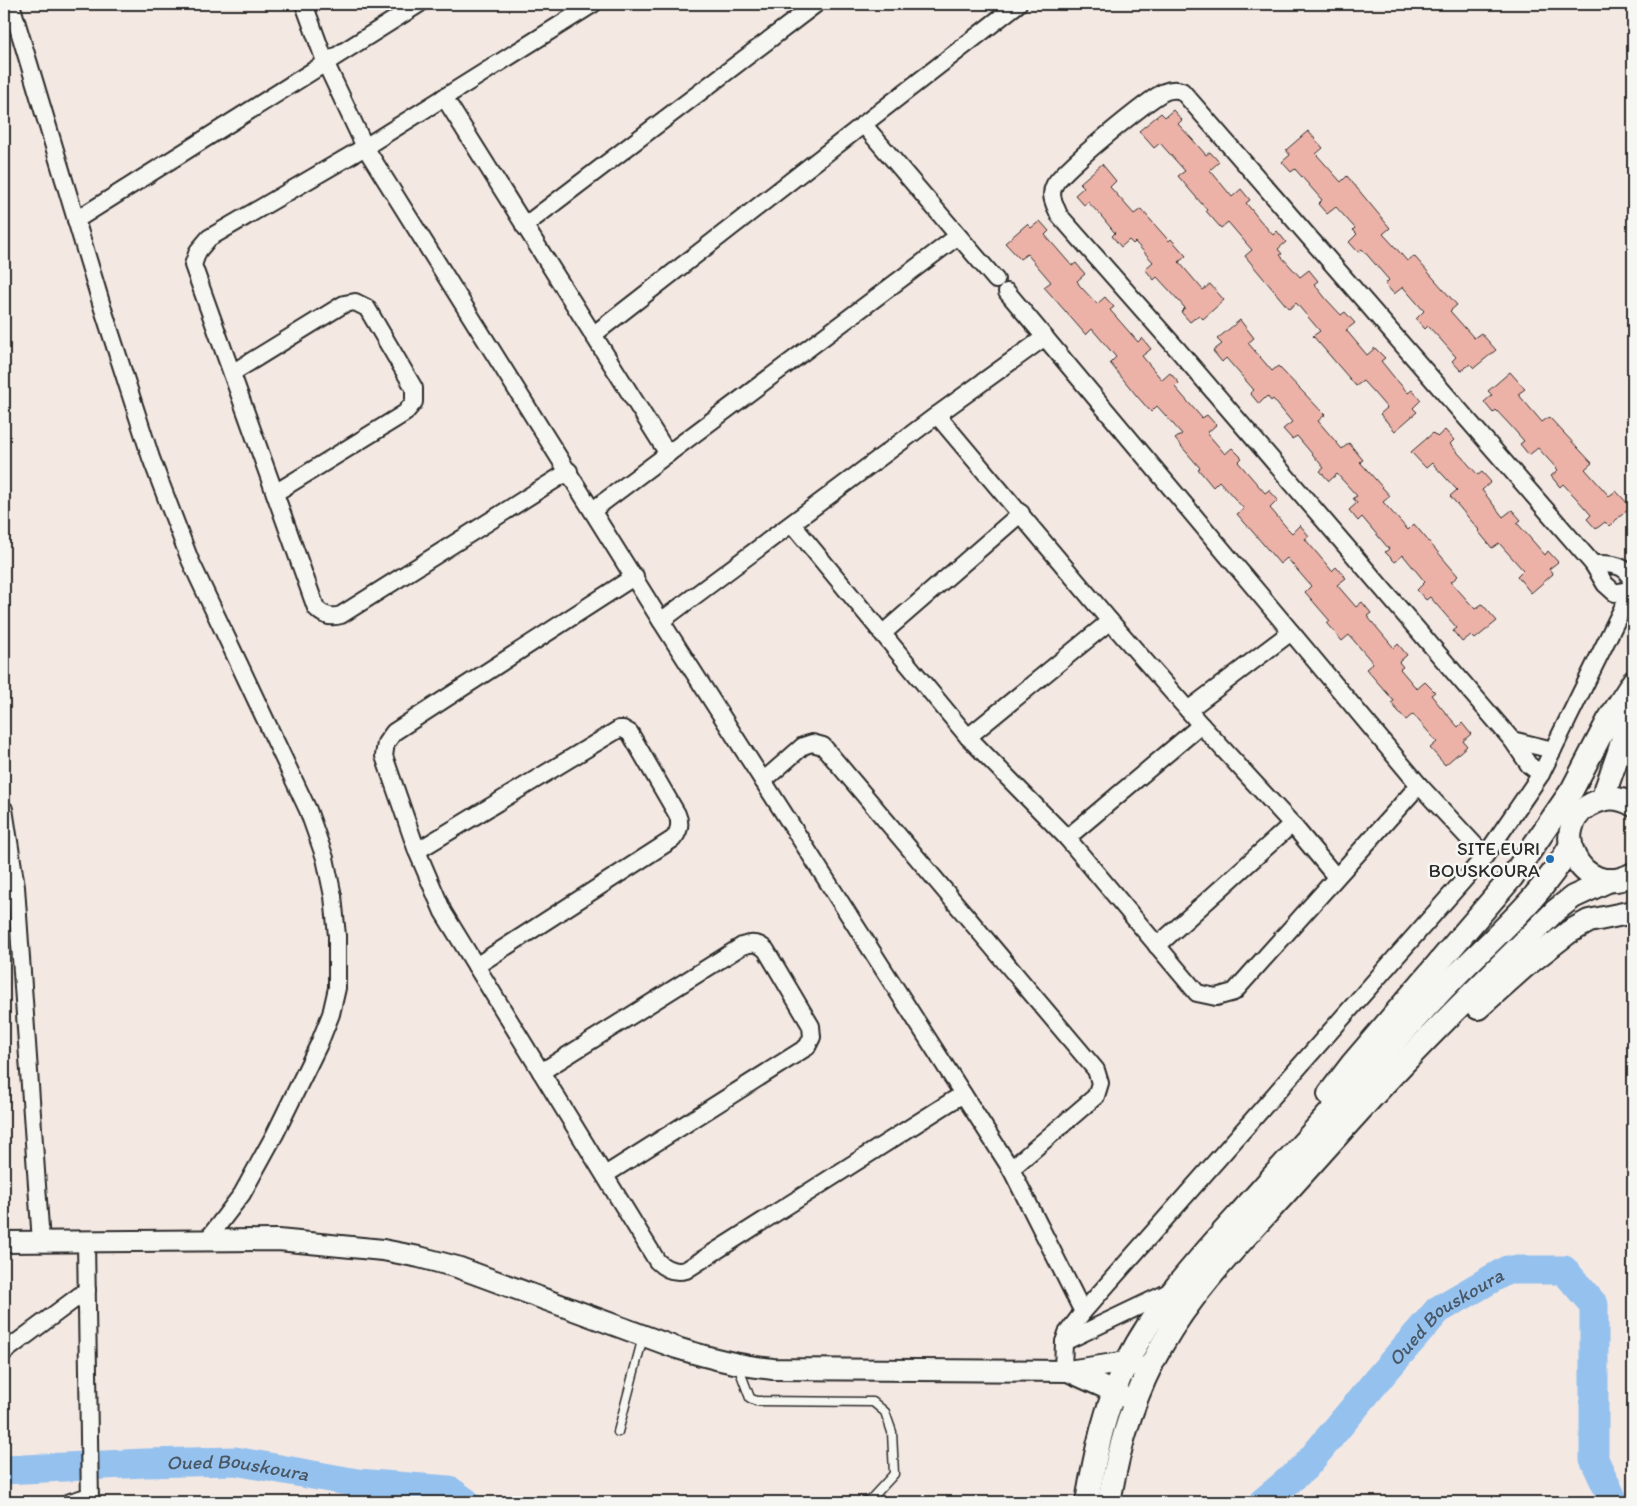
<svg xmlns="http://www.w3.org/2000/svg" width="1637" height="1506" font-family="Itim,sans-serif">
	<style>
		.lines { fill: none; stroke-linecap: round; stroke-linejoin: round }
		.river { stroke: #94c1ee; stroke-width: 29 }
		.building { fill: #ecb2a7; stroke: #2b2b2b }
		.service-casing { stroke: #2b2b2b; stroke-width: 11 }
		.minor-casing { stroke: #2b2b2b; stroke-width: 20 }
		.tertiary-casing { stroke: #2b2b2b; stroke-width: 24 }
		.secondary-casing { stroke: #2b2b2b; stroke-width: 26 }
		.service { stroke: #f6f6f2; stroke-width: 8 }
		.minor { stroke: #f6f6f2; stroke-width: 16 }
		.tertiary { stroke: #f6f6f2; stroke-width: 20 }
		.secondary { stroke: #f6f6f2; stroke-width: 22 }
		.poi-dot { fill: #1f6fb2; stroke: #f6f6f2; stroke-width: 2 }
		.labels { text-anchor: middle; stroke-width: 5; stroke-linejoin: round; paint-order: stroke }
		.poi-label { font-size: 19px; fill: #2b2b2b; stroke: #f6f6f2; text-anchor: end }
		.water-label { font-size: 20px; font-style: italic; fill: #4a5866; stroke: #f6f6f2 }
	</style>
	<rect width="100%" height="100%" fill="#f4e8e3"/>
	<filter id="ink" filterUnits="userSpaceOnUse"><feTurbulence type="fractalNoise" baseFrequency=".02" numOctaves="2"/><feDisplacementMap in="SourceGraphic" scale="10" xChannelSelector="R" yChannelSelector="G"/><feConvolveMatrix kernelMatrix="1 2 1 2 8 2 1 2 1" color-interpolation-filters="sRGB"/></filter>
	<g filter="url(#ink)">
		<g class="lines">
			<g class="river">
				<path id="s1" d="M4 1470 145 1463 235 1461 357 1483 449 1490 466 1502"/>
				<path id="s2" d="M1263 1502 1305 1467 1383 1373 1438 1310 1507 1270H1564L1594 1305V1459L1614 1502"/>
			</g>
		</g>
		<g class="building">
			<polygon points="1173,110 1182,120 1178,124 1192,139 1206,155 1210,152 1219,162 1210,170 1232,197 1241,189 1250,200 1246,203 1259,219 1273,235 1277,231 1286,242 1278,249 1282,254 1280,255 1300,277 1309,270 1318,281 1314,284 1327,300 1341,315 1345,312 1355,323 1346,330 1367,355 1375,348 1385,358 1381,361 1394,377 1408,393 1412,390 1421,400 1413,408 1417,412 1395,431 1380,414 1387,408 1375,394 1363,381 1356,386 1313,336 1320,331 1296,303 1289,309 1245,256 1252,250 1228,222 1221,228 1206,211 1207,210 1178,176 1185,171 1160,143 1154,148 1139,131 1161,113 1165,117"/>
			<polygon points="1308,131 1323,148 1316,154 1341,182 1347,176 1390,228 1383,234 1395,247 1407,261 1414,256 1457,305 1450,311 1474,338 1481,333 1496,350 1474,368 1470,364 1461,371 1452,361 1456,357 1442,341 1428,326 1425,329 1416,319 1424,311 1403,287 1394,294 1385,284 1389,280 1362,249 1358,252 1349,242 1357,234 1353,230 1355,228 1336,207 1327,214 1318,204 1322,200 1295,169 1291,172 1282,162 1290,155 1286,150"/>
			<polygon points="1102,164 1116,181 1110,187 1134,214 1141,209 1169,241 1171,239 1186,256 1179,262 1203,290 1210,284 1224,300 1203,319 1199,315 1190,322 1181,312 1185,308 1171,292 1157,277 1154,280 1145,269 1153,262 1135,242 1133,244 1129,240 1121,247 1112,236 1115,233 1102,217 1088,202 1084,205 1075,195 1084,187 1080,183"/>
			<polygon points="1040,221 1049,231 1045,235 1072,266 1076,263 1085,274 1077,281 1080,286 1097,304 1105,297 1114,307 1110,310 1138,342 1142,338 1151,349 1142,356 1162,380 1170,373 1179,383 1175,387 1202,418 1207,415 1216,425 1207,433 1225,454 1232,448 1242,458 1238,462 1251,477 1265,493 1269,490 1278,500 1270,508 1287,528 1292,533 1300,525 1309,536 1305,539 1332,571 1336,567 1346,578 1337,585 1356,607 1362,602 1371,613 1367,616 1394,648 1398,644 1407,655 1399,662 1403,667 1400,669 1417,689 1425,682 1435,692 1431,695 1444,711 1458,727 1462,723 1471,734 1463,741 1467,746 1445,765 1430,748 1437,742 1413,714 1406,720 1391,703 1394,701 1366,669 1373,663 1349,635 1342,641 1327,624 1330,621 1305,592 1311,586 1287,558 1280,564 1252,531 1237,514 1244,509 1219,481 1213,487 1198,469 1200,468 1175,439 1182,434 1157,406 1151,412 1136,395 1110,363 1116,357 1092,329 1086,335 1059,304 1044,287 1051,282 1027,254 1020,259 1005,243 1027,224 1031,228"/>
			<polygon points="1240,320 1254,338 1248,343 1272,371 1278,366 1325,415 1318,421 1342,449 1349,443 1363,460 1360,462 1390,496 1383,502 1408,530 1414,524 1458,576 1451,582 1475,609 1482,604 1497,621 1475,639 1471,635 1462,642 1453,631 1457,628 1443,612 1430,597 1426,600 1417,590 1425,582 1403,555 1395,562 1385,552 1389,549 1362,517 1358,521 1349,510 1357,503 1353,498 1357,496 1337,474 1329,481 1320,471 1324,468 1297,436 1292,439 1283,429 1292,422 1273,399 1271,401 1267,396 1259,404 1250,393 1254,390 1226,358 1222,362 1213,351 1222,344 1217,339"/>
			<polygon points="1510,372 1525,389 1518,394 1542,422 1549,417 1592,463 1585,469 1609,496 1616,491 1631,507 1609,526 1605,522 1596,529 1587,519 1591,515 1577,499 1563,484 1560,487 1551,476 1558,470 1538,448 1529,455 1520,444 1524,441 1510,425 1496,410 1493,413 1484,402 1492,395 1488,391"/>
			<polygon points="1445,430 1454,440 1450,444 1478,475 1482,472 1491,482 1482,490 1503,517 1512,510 1521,520 1517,523 1545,555 1548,551 1558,562 1549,569 1553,574 1531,593 1517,576 1523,570 1499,543 1492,548 1478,531 1479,530 1450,496 1457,490 1432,463 1426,468 1411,452 1433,433 1437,437"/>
		</g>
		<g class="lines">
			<g class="service-casing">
				<g id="service">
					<polyline points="738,1366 750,1398 756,1401 873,1402 885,1412 892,1432 894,1474 871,1499 865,1502"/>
					<polyline points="618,1432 643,1337"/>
				</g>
			</g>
			<g class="minor-casing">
				<g id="minor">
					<polyline points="11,4 102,306 151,458 190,560 308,810 325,858 333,896 337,936 337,988 331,1014 319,1044 275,1134 242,1194 207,1240"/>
					<polyline points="304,4 326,64 365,147 661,621 1011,1169 1083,1312"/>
					<polyline points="444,97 668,454"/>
					<polyline points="863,124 996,280"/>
					<polyline points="76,220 419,4"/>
					<polyline points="524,226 816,4"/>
					<polyline points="1007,292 1419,785 1485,856"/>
					<polyline points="593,335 1018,4"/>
					<polyline points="232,373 344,304 355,302 367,308 414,388 414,402 405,413 275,493"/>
					<polyline points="937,415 1110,621 1201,725 1292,824 1336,877"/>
					<path d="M569 471 341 615C331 618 323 616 316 608L193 265 198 251 209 238 365 147 593 4"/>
					<polyline points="593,510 958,236"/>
					<polyline points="792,524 968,737 1067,838 1197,993 1216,997 1234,992 1419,785"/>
					<path d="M1593 564C1604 564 1621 563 1628 573 1631 577 1631 585 1632 589"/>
					<path d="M635 576 394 732 386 743 384 756 417 851 443 912 657 1261C666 1270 675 1273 686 1270L963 1094"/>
					<polyline points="661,621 937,415 1045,337"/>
					<polyline points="882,634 1021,513"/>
					<polyline points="1188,710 1291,632"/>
					<polyline points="968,737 1110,621"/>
					<polyline points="1512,740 1553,750"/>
					<path d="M1541 774 1529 765 1512 740 1178 350 1059 215C1055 205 1049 196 1054 186 1059 172 1148 100 1164 92 1171 89 1176 89 1182 91L1593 564 1605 584 1615 593 1632 589"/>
					<polyline points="763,781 803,746 812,743 823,746 1096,1070 1100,1083 1096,1096 1011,1169"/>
					<polyline points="4,809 16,887 41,1242"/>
					<polyline points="1067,838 1201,725"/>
					<path d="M417 851 619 729H623L630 733 677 814C681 823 680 831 673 839L476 966"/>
					<polyline points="1157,946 1292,824"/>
					<path d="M541 1072 742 946C752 942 759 943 766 950L811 1026 812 1037 807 1047 605 1175"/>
					<polyline points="86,1242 90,1502"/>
					<polyline points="1064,1342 1171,1291"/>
					<polyline points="4,1352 87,1290"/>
					<polyline points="1063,1371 1064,1342 1067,1333 1083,1312 1485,856 1541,774 1633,587"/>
					<polyline points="70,1502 90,1496"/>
				</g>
			</g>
			<g class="tertiary-casing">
				<g id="tertiary">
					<path d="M4 1242 278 1240 383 1250 419 1257 457 1267 677 1348C709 1358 740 1366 773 1369L1068 1371 1127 1362 1149 1371"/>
					<polyline points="1068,1371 1136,1402"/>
				</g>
			</g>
			<g class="secondary-casing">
				<g id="secondary">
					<polyline points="1602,800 1619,752 1633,703"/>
					<path d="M1633 805C1621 798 1609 796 1596 802 1543 823 1580 903 1633 874"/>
					<polyline points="1478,1008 1524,967 1569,932 1589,921 1633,912"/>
					<polyline points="1329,1094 1352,1064 1512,877 1572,790 1608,721 1633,682"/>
					<path d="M1087 1502C1095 1455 1105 1406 1127 1362 1159 1298 1212 1245 1259 1192 1321 1123 1383 1053 1447 985 1490 940 1540 900 1571 845"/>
					<path d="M1109 1502C1118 1450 1135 1391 1162 1345 1195 1287 1246 1237 1291 1187 1328 1146 1365 1104 1403 1064 1452 1012 1504 962 1555 911L1573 897 1610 880"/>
				</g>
			</g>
			<use href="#service" class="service"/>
			<use href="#minor" class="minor"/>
			<use href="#tertiary" class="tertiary"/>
			<use href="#secondary" class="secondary"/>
		</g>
	</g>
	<circle class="poi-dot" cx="1550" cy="859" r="5"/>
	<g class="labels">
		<g class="poi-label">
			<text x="1540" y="855">SITE EURI<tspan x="1540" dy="22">BOUSKOURA</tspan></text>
		</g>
		<g class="water-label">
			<text dy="7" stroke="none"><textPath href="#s2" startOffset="262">Oued Bouskoura</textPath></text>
			<text dy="7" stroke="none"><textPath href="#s1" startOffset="234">Oued Bouskoura</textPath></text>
		</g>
	</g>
	<rect width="1637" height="1506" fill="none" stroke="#f6f6f2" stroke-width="20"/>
	<rect x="10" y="10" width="1617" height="1486" fill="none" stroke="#2b2b2b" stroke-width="2" filter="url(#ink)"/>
</svg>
